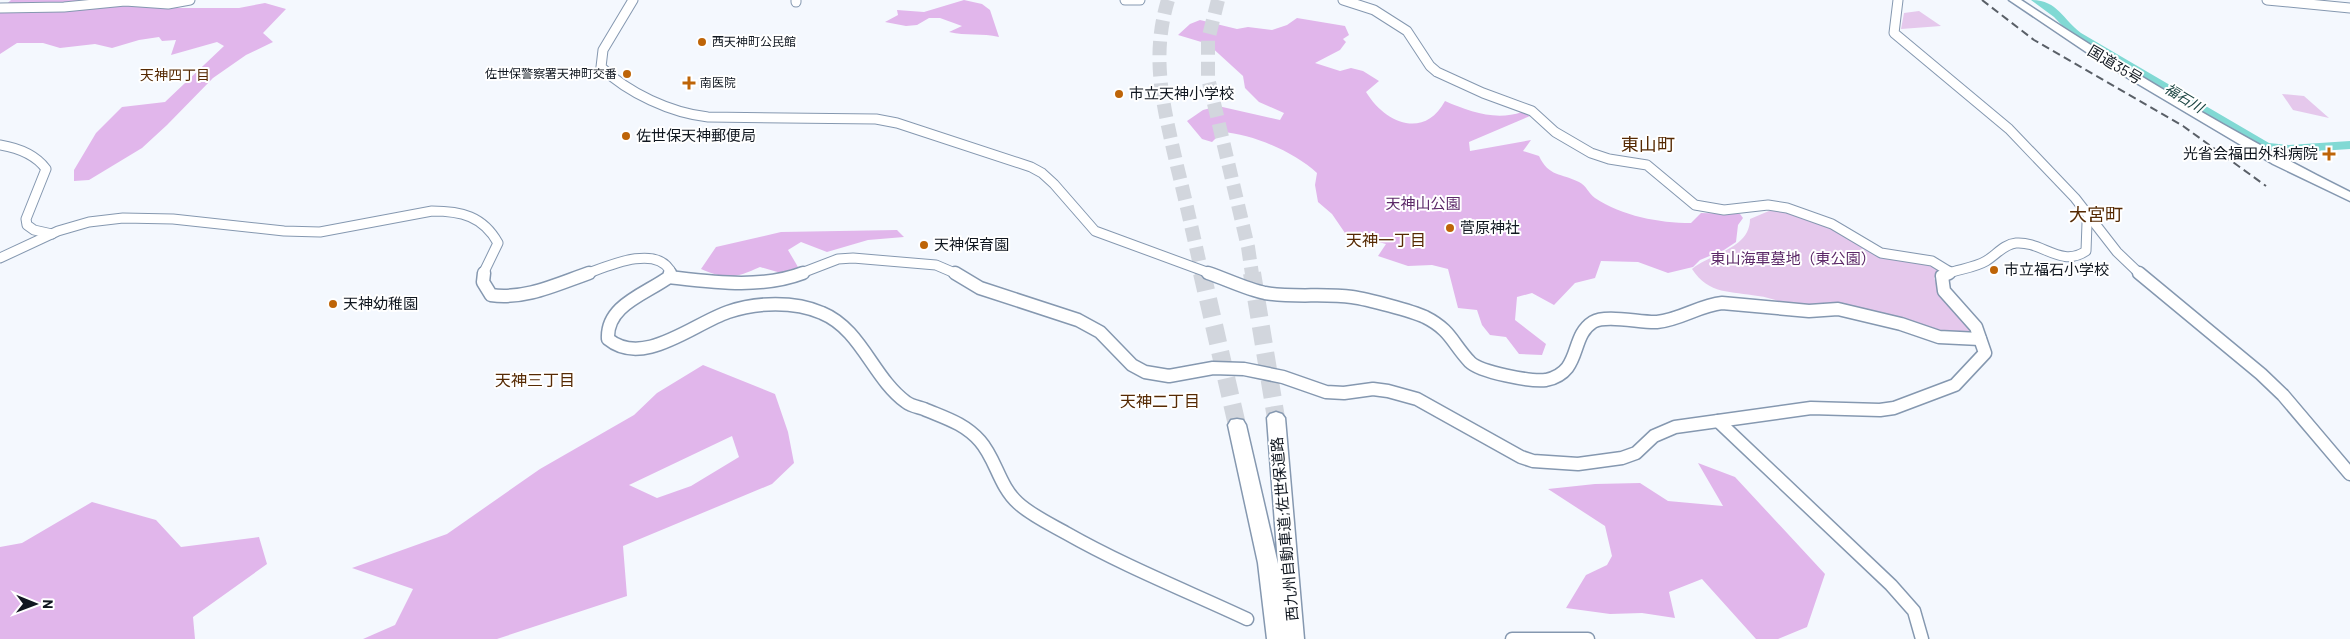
<svg xmlns="http://www.w3.org/2000/svg" width="2350" height="639" font-family="Barlow,'Noto Sans JP',sans-serif">
	<style>
		.green { fill: #e5c8ec }
		.forest { fill: #e1b6eb; fill-rule: evenodd }
		.lines { fill: none; stroke-linecap: round; stroke-linejoin: round }
		.river { fill: #81d9d4; fill-rule: evenodd }
		.motorway-tunnel-far1 { stroke: #d2d6dd; stroke-width: 14; stroke-dasharray: 14 7; stroke-linecap: butt }
		.motorway-tunnel { stroke: #d2d6dd; stroke-width: 18; stroke-dasharray: 18 9; stroke-linecap: butt }
		.tertiary-far1-casing { stroke: #8598b0; stroke-width: 11 }
		.tertiary-casing { stroke: #8598b0; stroke-width: 15 }
		.trunk-casing { stroke: #8598b0; stroke-width: 3 }
		.motorway-casing { stroke: #8598b0; stroke-width: 3 }
		.tertiary-far1 { stroke: #fff; stroke-width: 9 }
		.tertiary { stroke: #fff; stroke-width: 12 }
		.trunk { fill: #fff; fill-rule: evenodd }
		.motorway { fill: #fff; fill-rule: evenodd }
		.rail { stroke: #595f67; stroke-width: 2; stroke-dasharray: 8 4.5; stroke-linecap: butt }
		.poi-dot { fill: #be6407; stroke: #fff; stroke-width: 2 }
		.labels { text-anchor: middle; stroke-width: 4; stroke-linejoin: round; paint-order: stroke }
		.far-poi-label { font-size: 12px; fill: #101720; stroke: #fff; text-anchor: start }
		.far-neighbourhood-label { font-size: 14px; fill: #562a03; stroke: #fff }
		.far-water-label { font-size: 14px; font-style: italic; fill: #194340; stroke: #fff }
		.street-label { font-size: 15px; fill: #101720; stroke: #fff }
		.poi-label { font-size: 15px; fill: #101720; stroke: #fff; text-anchor: start }
		.park-label { font-size: 15px; fill: #5c2968; stroke: #fff }
		.neighbourhood-label { font-size: 16px; fill: #562a03; stroke: #fff }
		.quarter-label { font-size: 18px; fill: #562a03; stroke: #fff }
	</style>
	<rect width="100%" height="100%" fill="#f4f8fe"/>
	<g class="green">
		<polygon points="1919,11 1941,26 1901,29 1904,13"/>
		<polygon points="2282,94 2304,96 2329,118 2293,110"/>
		<path d="M1776 208 1806 215 1862 244 1935 266 1939 273 1934 278 1941 294 1973 329 1971 337 1788 305C1778 301 1768 297 1758 296 1731 291 1709 295 1692 269 1711 253 1750 249 1750 219Z"/>
	</g>
	<g class="forest">
		<polygon points="11,0 140,0 149,8 239,8 265,3 286,9 263,33 273,42 246,55 213,78 167,125 142,148 89,180 74,181 74,170 96,133 122,107 165,102 224,46 217,42 171,55 176,40 162,41 159,37 139,40 112,48 95,44 60,48 43,43 17,43 0,54 0,10"/>
		<path d="M964 0 982 4 990 10 999 37C982 33 966 36 949 32L962 26 940 18H929L917 25 906 26 885 22 898 15 897 10 924 12Z"/>
		<path d="M1297 18 1345 26 1349 35 1343 39 1346 42 1340 50 1315 63 1340 71 1351 68 1363 71 1379 81 1366 92C1385 123 1424 140 1445 101 1470 112 1496 121 1522 112L1530 116 1469 142 1470 151 1531 140 1523 151 1539 156C1549 177 1561 173 1579 182 1586 185 1589 194 1595 198 1622 216 1659 223 1691 223L1701 213 1740 214 1743 218 1738 225 1736 242 1724 250 1700 260 1693 267 1668 273 1638 262 1601 261 1595 278 1575 283 1554 305 1532 293 1517 297 1515 320 1546 344 1542 355 1519 354 1506 337 1490 335 1482 325 1477 310 1458 308 1448 269 1432 265 1408 266 1378 256 1386 244 1345 233 1332 214 1318 202 1315 185 1317 173C1294 152 1253 134 1222 132L1212 142 1202 139 1187 121 1203 110 1218 106 1280 120 1284 113 1259 102 1245 88 1243 76 1208 44 1178 35 1190 24 1200 20 1237 29 1248 27 1272 30 1287 25Z"/>
		<path d="M897 230 904 237 868 240 827 252 801 242 788 250 798 267 781 273 760 267C736 278 726 280 701 269L716 247 781 232Z"/>
		<path d="M703 365 775 394 788 432 794 463 772 484 623 546 627 596 497 639H363L395 625 413 589 352 568 447 534 540 469 634 415 657 393ZM732 436 739 457 691 486 657 498 629 485Z"/>
		<polygon points="1698,463 1735,477 1825,574 1807,627 1778,639 1756,639 1702,579 1669,592 1675,618 1642,613 1610,614 1566,608 1586,575 1607,565 1612,556 1605,526 1548,489 1595,484 1640,483 1668,501 1723,506"/>
		<polygon points="92,502 156,520 181,547 259,537 267,564 193,617 195,639 0,639 0,547 22,543"/>
	</g>
	<g class="lines">
		<path class="river" d="M2031 0C2058 0 2062 19 2081 33L2269 143 2289 145 2350 141V149L2289 153 2262 149 2073 37 2054 17Z"/>
		<g class="motorway-tunnel-far1">
			<path d="M1168 0C1150 59 1164 108 1177 166 1186 202 1194 238 1202 274"/>
			<polyline points="1218,0 1208,40 1208,78 1248,247 1252,274"/>
		</g>
		<g class="motorway-tunnel">
			<polyline points="1202,273 1237,425"/>
			<polyline points="1252,273 1276,418"/>
		</g>
		<g class="tertiary-far1-casing">
			<g id="tertiary-far1">
				<path d="M633 0 603 50 601 67C628 93 671 113 708 117L876 119 897 123 1031 167 1042 173 1054 184 1095 231 1212 274"/>
				<polyline points="796,0 796,2"/>
				<polyline points="1125,0 1140,0"/>
				<polyline points="1343,0 1374,10 1407,31 1430,66 1437,72 1483,93 1532,111 1555,132 1591,153 1609,159 1647,165 1695,205 1724,210 1768,205 1787,208 1832,224 1881,253 1932,261 1950,272"/>
				<polyline points="1898,0 1894,33 2009,129 2075,198 2117,252 2140,274"/>
				<polyline points="2267,0 2350,8"/>
				<polyline points="0,8 64,7 125,1 168,4 190,0"/>
				<path d="M0 145C18 148 35 154 46 169L26 219 27 225 34 230 52 234"/>
				<path d="M0 258 58 231 89 222 123 218 173 219 284 231 320 232 432 211C461 211 483 216 498 243L483 274"/>
				<path d="M586 274C608 266 654 245 670 270L669 274"/>
				<polyline points="799,274 838,259 853,258 936,265 957,274"/>
				<path d="M1946 274C1959 269 1974 268 1986 261 1996 255 2004 244 2016 243 2042 241 2061 268 2086 251L2087 223 2090 215"/>
			</g>
		</g>
		<g class="tertiary-casing">
			<g id="tertiary">
				<path d="M484 273 483 282 491 295C525 300 557 284 589 273"/>
				<path d="M670 273 669 277C646 294 606 305 608 339 643 368 693 324 728 312 756 302 795 301 822 313 861 329 873 378 906 402 911 406 918 407 924 409 945 418 964 423 980 441 996 459 999 486 1018 503 1031 515 1050 524 1066 533 1124 566 1187 591 1247 619"/>
				<polyline points="955,273 980,288 1078,320 1100,332 1132,365 1145,372 1169,376 1213,368 1244,369 1283,377 1326,392 1344,393 1373,389 1388,391 1417,399 1521,457 1533,461 1578,464 1622,458 1636,453 1654,436 1675,427 1811,408 1880,410 1894,408 1955,385 1985,353 1976,327 1944,291 1942,276 1949,273"/>
				<path d="M1208 273C1226 279 1246 289 1265 293 1293 298 1324 293 1352 297 1367 299 1412 311 1425 317 1451 330 1452 343 1470 362 1480 372 1531 382 1546 380 1583 372 1569 337 1593 322 1606 314 1641 323 1657 322 1680 320 1700 305 1722 303L1809 311 1838 309 1901 324 1939 337 1980 339"/>
				<polyline points="2139,273 2261,374 2283,395 2350,474"/>
				<path d="M669 277C713 282 761 289 803 273"/>
				<polyline points="1718,421 1891,585 1914,611 1922,639"/>
				<polyline points="1512,639 1588,639"/>
			</g>
		</g>
		<g class="trunk-casing">
			<path id="trunk" d="M2009 0H2021C2127 70 2236 135 2350 192V201L2273 164 2101 62Z"/>
		</g>
		<g class="motorway-casing">
			<polygon id="motorway" points="1276,412 1282,414 1285,418 1304,639 1267,639 1258,563 1228,425 1231,420 1237,419 1243,420 1246,425 1278,564 1267,418 1270,414"/>
		</g>
		<use href="#tertiary-far1" class="tertiary-far1"/>
		<use href="#tertiary" class="tertiary"/>
		<use href="#trunk" class="trunk"/>
		<use href="#motorway" class="motorway"/>
		<polyline class="rail" points="1982,0 2034,40 2183,126 2266,186"/>
	</g>
	<g class="poi-dot">
		<circle cx="702" cy="42" r="5"/>
		<circle cx="627" cy="74" r="5"/>
		<path d="M686.5 75.5h5v5h5v5h-5v5h-5v-5h-5v-5h5z"/>
		<circle cx="1119" cy="94" r="5"/>
		<circle cx="626" cy="136" r="5"/>
		<path d="M2326.5 146.5h5v5h5v5h-5v5h-5v-5h-5v-5h5z"/>
		<circle cx="1450" cy="228" r="5"/>
		<circle cx="924" cy="245" r="5"/>
		<circle cx="1994" cy="270" r="5"/>
		<circle cx="333" cy="304" r="5"/>
	</g>
	<g class="labels">
		<g class="far-poi-label">
			<text x="712" y="46">西天神町公民館</text>
			<text x="617" y="78" text-anchor="end">佐世保警察署天神町交番</text>
			<text x="700" y="87">南医院</text>
		</g>
		<g class="far-neighbourhood-label">
			<text x="175" y="80">天神四丁目</text>
		</g>
		<g class="far-water-label">
			<text transform="translate(2184 98) rotate(31)" y="5">福石川</text>
		</g>
		<g class="street-label">
			<text transform="translate(2115 65) rotate(31)" y="5">国道35号</text>
			<text transform="translate(1285 529) rotate(-95)" y="5">西九州自動車道;佐世保道路</text>
		</g>
		<g class="poi-label">
			<text x="1129" y="99">市立天神小学校</text>
			<text x="636" y="141">佐世保天神郵便局</text>
			<text x="2318" y="159" text-anchor="end">光省会福田外科病院</text>
			<text x="1460" y="233">菅原神社</text>
			<text x="934" y="250">天神保育園</text>
			<text x="2004" y="275">市立福石小学校</text>
			<text x="343" y="309">天神幼稚園</text>
		</g>
		<g class="park-label">
			<text x="1423" y="209">天神山公園</text>
			<text x="1793" y="264">東山海軍墓地（東公園）</text>
		</g>
		<g class="neighbourhood-label">
			<text x="1386" y="246">天神一丁目</text>
			<text x="535" y="386">天神三丁目</text>
			<text x="1160" y="407">天神二丁目</text>
		</g>
		<g class="quarter-label">
			<text x="1648" y="151">東山町</text>
			<text x="2096" y="221">大宮町</text>
		</g>
	</g>
	<g transform="translate(35 604) rotate(91)" stroke="#ffffff" stroke-width="4" paint-order="stroke">
	<path d="M0-4L9 19L0 12L-9 19Z" fill="#101720"/>
	<text y="-8" font-size="14" font-weight="bold" text-anchor="middle" fill="#101720">N</text>
	</g>
</svg>
